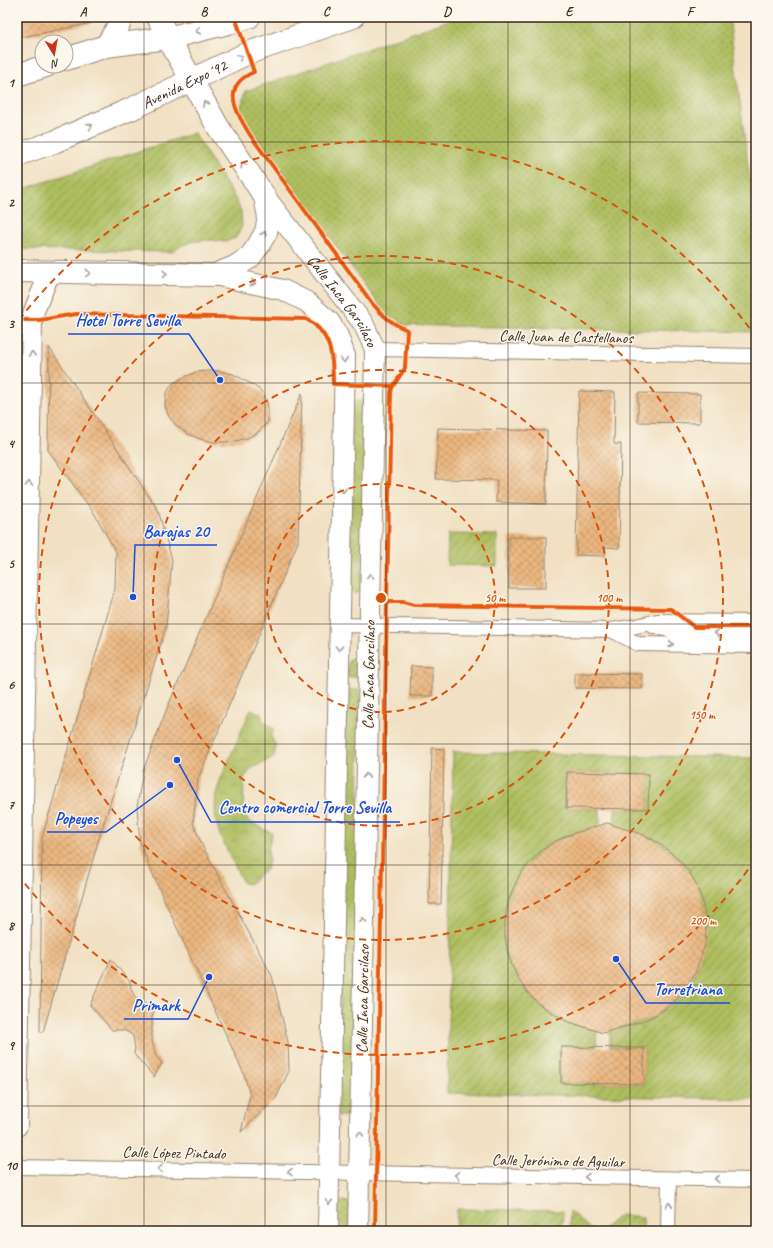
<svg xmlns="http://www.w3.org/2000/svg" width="773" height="1248" font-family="Caveat,sans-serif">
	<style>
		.grass { fill: url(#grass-dots); stroke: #74743e }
		.park { fill: url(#park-crowns); stroke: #74743e }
		.garden { fill: url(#garden-furrows); stroke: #74743e; fill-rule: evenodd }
		.building { fill: url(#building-cross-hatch) }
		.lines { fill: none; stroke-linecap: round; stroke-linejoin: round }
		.street-casing { stroke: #968570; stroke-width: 16 }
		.secondary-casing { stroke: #968570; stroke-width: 22 }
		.primary-casing { stroke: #968570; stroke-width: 24 }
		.street { stroke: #fff; stroke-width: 14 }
		.secondary { stroke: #fff; stroke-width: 20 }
		.primary { stroke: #fff; stroke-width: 22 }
		.cycleway-casing { stroke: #fbf7ec; stroke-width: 6 }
		.cycleway { stroke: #e8590c; stroke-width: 4 }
		.oneway { stroke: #a79f9a }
		.grid { fill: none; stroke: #3b2a1e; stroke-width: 1; stroke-opacity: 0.55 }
		.ring { fill: none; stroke: #d7540e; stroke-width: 2; stroke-dasharray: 7 5 }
		.labels { text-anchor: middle; stroke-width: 3; stroke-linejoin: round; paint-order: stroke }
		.street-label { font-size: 16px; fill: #3b2a1e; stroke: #fbf7ec }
		.centre { fill: #d7540e; stroke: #fbf7ec; stroke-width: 2 }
		.ring-label { font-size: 12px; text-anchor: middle; font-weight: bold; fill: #d7540e; stroke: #fbf7ec; stroke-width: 3; stroke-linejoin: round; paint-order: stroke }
		.leader { fill: none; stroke: #1d4ed8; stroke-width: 1.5 }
		.callout-dot { fill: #1d4ed8; stroke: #fbf7ec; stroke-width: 1.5 }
		.callout-label { font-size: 17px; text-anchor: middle; font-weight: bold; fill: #1d4ed8; stroke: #fbf7ec; stroke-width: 3; stroke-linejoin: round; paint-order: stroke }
		.neatline { fill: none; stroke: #3b2a1e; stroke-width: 1.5 }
		.grid-label { font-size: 13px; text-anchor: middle; font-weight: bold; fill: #3b2a1e }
	</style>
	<defs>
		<pattern id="grass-dots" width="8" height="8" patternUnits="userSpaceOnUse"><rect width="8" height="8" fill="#aebd5f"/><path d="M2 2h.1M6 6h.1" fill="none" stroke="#8f9a4e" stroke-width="1.8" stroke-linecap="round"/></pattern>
		<pattern id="park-crowns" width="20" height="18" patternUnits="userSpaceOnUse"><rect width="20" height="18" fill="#aebd5f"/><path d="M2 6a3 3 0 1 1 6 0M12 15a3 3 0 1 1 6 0" fill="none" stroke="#8f9a4e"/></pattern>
		<pattern id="garden-furrows" width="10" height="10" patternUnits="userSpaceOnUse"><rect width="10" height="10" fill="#aebd5f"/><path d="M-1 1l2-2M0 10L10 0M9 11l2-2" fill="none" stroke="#8f9a4e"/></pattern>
		<pattern id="building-cross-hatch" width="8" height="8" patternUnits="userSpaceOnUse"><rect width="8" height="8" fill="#ecb780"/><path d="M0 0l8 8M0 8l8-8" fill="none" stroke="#c09568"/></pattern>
	</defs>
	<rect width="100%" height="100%" fill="#fbf7ec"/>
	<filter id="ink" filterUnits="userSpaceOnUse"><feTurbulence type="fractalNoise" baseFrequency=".025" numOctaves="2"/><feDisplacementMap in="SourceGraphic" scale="8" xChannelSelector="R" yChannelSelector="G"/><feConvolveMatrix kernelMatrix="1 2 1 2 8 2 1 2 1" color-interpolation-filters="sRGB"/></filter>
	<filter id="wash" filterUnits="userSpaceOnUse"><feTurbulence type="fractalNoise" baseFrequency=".012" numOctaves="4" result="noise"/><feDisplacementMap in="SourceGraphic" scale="16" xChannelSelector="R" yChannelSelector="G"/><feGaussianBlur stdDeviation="0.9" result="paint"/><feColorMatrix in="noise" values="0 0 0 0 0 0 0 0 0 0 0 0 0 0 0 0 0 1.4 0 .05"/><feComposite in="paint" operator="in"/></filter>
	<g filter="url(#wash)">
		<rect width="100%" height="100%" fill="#f1e0c2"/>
		<g class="grass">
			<polygon points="458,17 729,17 756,227 756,332 394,325 239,113 246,91"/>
			<polygon points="352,401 366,401 361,590 355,594 350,591"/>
			<polygon points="352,658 358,659 360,662 361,677 346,677 349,660"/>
			<polygon points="346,690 360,690 353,1116 338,1116"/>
			<polygon points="342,1201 348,1202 350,1204 350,1231 336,1231 338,1204"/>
		</g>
		<polygon class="park" points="251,709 261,714 263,721 274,729 271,736 276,747 274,757 252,768 244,778 243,813 248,821 272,833 268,850 269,861 266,870 259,874 251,884 243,883 220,835 216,821 215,807 216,794 221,778"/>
		<g class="garden">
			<polygon points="194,133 235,198 241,211 242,226 236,238 224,242 212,240 196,241 182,245 172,252 17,249 17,191"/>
			<polygon points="448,534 497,535 497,566 447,565"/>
			<path d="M453 752 756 758V1099L447 1093ZM567 772 648 774V809H615L614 828C629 832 644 834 657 842 723 882 721 979 654 1016 641 1024 626 1027 610 1029V1047L644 1048V1084L561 1083V1047H596L597 1028C581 1024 565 1022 551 1013 489 971 490 882 554 842 568 833 584 830 600 828V809L566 808Z"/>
			<polygon points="457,1209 563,1211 562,1231 456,1231"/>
			<polygon points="570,1211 591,1230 601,1231 620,1215 643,1217 643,1231 569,1231"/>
		</g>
		<g id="blocks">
			<g class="building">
				<polygon points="17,17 92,17 92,23 17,38"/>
				<polygon points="49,347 158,510 172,560 166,627 100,835 43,1032 40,1032 42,838 115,589 116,552 94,513 48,450"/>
				<polygon points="208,371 220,371 233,374 253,385 261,391 266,399 268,407 268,422 257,433 247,438 236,441 224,442 213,442 200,439 188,434 177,426 169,417 165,406 166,394 172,384 184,377 197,372"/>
				<polygon points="579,391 615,392 614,444 621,444 619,548 605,547 605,556 576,555"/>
				<polygon points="302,393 298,542 198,779 193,823 203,847 272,976 288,1042 289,1071 276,1098 241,1132 250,1095 244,1074 157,884 140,843 137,807 143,771 166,711"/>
				<polygon points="638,393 700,394 700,423 638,422"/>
				<polygon points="438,428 547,431 546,504 496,502 497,480 436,479"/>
				<rect x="509" y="537" width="37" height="51"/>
				<polygon points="411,666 432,667 432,696 410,696"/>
				<polygon points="575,673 642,674 642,689 575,688"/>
				<polygon points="432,748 444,749 441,904 429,904"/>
				<polygon points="567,772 649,774 648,809 566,808"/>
				<polygon points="607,823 644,835 657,842 669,851 680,861 690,873 697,886 702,900 705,915 706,930 705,945 695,973 687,986 678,998 666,1008 654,1016 640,1022 603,1033 566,1021 552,1013 539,1004 528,993 519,980 512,966 507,950 505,935 505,919 508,903 513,889 520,874 530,862 541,851 554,842 569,835"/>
				<polygon points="111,959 130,982 131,989 136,999 142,1003 151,1006 154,1012 152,1017 152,1041 156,1057 162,1063 154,1077 134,1054 135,1048 133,1036 128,1032 123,1030 112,1030 90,1005"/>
				<polygon points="561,1047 644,1048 644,1084 561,1083"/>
			</g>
		</g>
	</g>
	<g filter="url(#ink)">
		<use href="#blocks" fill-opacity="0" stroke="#968570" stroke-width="1"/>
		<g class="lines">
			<g class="street-casing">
				<g id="street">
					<polyline points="375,349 756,356"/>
					<polyline points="340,625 611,630 637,626 657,621 756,622"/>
					<polyline points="653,626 657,626 676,633 756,634"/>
					<polyline points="611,630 638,644 756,646"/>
					<polyline points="17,1167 756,1180"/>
					<polyline points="668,1231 669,1179"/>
				</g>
			</g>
			<g class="secondary-casing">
				<g id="secondary">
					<path id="s1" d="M265 197 363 323 375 349 358 1231"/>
					<polyline points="215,275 283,290 307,302 329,321 338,336 345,356 328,1231"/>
					<polyline points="17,1126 32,320 34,311 50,272"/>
				</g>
			</g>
			<g class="primary-casing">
				<g id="primary">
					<polyline points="106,46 118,27 121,17"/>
					<polyline points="66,59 106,46 168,38 236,21 249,17"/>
					<polyline points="17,75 46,66"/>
					<path id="s2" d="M17 155 54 142 131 109 248 53 353 17"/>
					<polyline points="17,271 215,275 235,267 250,257 258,246 266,232 269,217 265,197 218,127 168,38 158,17"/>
				</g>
			</g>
			<use href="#street" class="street"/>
			<use href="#secondary" class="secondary"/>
			<use href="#primary" class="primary"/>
			<g class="cycleway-casing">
				<g id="cycleway">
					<path d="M235 17 254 72C220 86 236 112 250 135L372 303C382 316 392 324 407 330L405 368 392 388 391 393 375 1231"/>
					<path d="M25 320H40L76 314 306 319C332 333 333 358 333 384L393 386"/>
					<polyline points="387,602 403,602 414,605 671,609 694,627 756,627"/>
				</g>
			</g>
			<use href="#cycleway" class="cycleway"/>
		</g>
		<defs><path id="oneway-chevron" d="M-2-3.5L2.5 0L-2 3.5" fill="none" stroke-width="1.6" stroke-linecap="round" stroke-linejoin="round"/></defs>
		<g class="oneway">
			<use href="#oneway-chevron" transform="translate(198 31) rotate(167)"/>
			<use href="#oneway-chevron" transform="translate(240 57) rotate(-26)"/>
			<use href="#oneway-chevron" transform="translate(205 104) rotate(-119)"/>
			<use href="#oneway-chevron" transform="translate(90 126) rotate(-23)"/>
			<use href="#oneway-chevron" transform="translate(243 165) rotate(-125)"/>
			<use href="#oneway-chevron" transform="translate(264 234) rotate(-67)"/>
			<use href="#oneway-chevron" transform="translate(88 273) rotate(1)"/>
			<use href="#oneway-chevron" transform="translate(165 274) rotate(1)"/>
			<use href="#oneway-chevron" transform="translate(253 283) rotate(13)"/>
			<use href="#oneway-chevron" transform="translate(32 354) rotate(-89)"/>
			<use href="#oneway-chevron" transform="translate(344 360) rotate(87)"/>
			<use href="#oneway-chevron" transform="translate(29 484) rotate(-89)"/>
			<use href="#oneway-chevron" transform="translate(343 490) rotate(91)"/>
			<use href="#oneway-chevron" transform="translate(370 576) rotate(-89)"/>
			<use href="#oneway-chevron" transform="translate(717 633) rotate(-179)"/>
			<use href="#oneway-chevron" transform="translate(671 644) rotate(1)"/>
			<use href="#oneway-chevron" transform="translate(339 648) rotate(91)"/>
			<use href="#oneway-chevron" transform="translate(366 776) rotate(-89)"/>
			<use href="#oneway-chevron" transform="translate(363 920) rotate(-89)"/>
			<use href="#oneway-chevron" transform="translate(360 1134) rotate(-89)"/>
			<use href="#oneway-chevron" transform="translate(160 1169) rotate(-179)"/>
			<use href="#oneway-chevron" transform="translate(290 1172) rotate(-179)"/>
			<use href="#oneway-chevron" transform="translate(457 1175) rotate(-179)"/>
			<use href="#oneway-chevron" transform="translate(587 1177) rotate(-179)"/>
			<use href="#oneway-chevron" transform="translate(717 1179) rotate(-179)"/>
			<use href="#oneway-chevron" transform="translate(329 1202) rotate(91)"/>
			<use href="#oneway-chevron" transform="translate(669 1205) rotate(-89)"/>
		</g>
	</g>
	<path class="grid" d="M144 17V1231M265 17V1231M386 17V1231M508 17V1231M630 17V1231M17 142H756M17 263H756M17 383H756M17 504H756M17 624H756M17 744H756M17 865H756M17 985H756M17 1106H756"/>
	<g class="ring">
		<circle cx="381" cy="598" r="114"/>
		<circle cx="381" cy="598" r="228"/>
		<circle cx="381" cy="598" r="342"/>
		<path d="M755 860A456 456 0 0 1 19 876M19 320A456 456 0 0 1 755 336"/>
	</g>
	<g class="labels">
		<g class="street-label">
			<text dy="6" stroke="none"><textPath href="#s2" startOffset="182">Avenida Expo´92</textPath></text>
			<text dy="6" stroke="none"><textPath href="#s1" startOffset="130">Calle Inca Garcilaso</textPath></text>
			<text transform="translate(566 336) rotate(1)" y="6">Calle Juan de Castellanos</text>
			<text transform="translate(368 675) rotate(-89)" y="6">Calle Inca Garcilaso</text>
			<text transform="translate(362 999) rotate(-89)" y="6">Calle Inca Garcilaso</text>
			<text transform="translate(174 1152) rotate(1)" y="6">Calle López Pintado</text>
			<text transform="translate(558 1160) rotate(1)" y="6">Calle Jerónimo de Aguilar</text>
		</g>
	</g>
	<circle cx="381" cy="598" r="6" class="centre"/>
	<g class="ring-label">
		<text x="495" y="602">50 m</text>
		<text x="609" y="602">100 m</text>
		<text x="702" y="719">150 m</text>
		<text x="703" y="925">200 m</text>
	</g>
	<path class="leader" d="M220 380L189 334H68M133 597L135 545H217M177 760L211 822H400M170 785L106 832H47M616 959L646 1003H730M209 977L188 1019H124"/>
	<g class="callout-dot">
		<circle cx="220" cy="380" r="4"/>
		<circle cx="133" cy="597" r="4"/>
		<circle cx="177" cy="760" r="4"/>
		<circle cx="170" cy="785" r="4"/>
		<circle cx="616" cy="959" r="4"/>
		<circle cx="209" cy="977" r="4"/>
	</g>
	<g class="callout-label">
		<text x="128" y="326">Hotel Torre Sevilla</text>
		<text x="176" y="537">Barajas 20</text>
		<text x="305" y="813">Centro comercial Torre Sevilla</text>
		<text x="76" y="824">Popeyes</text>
		<text x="688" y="995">Torretriana</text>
		<text x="156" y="1011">Primark</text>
	</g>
	<rect width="773" height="1248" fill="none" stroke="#fbf7ec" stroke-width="44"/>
	<g transform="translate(54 54) rotate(169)"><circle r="19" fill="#fbf7ec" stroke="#aea59a"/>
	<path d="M0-3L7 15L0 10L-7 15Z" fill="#c8321e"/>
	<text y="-6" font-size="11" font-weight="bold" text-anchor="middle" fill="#3b2a1e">N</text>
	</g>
	<rect x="22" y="22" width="729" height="1204" class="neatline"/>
	<g class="grid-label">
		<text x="83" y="16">A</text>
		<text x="204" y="16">B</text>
		<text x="326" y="16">C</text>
		<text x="447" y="16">D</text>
		<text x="569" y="16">E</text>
		<text x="690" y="16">F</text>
		<text x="11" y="87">1</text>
		<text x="11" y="207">2</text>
		<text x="11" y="328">3</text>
		<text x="11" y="448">4</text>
		<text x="11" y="568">5</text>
		<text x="11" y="689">6</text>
		<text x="11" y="809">7</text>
		<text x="11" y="930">8</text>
		<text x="11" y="1050">9</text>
		<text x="11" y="1170">10</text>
	</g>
</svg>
